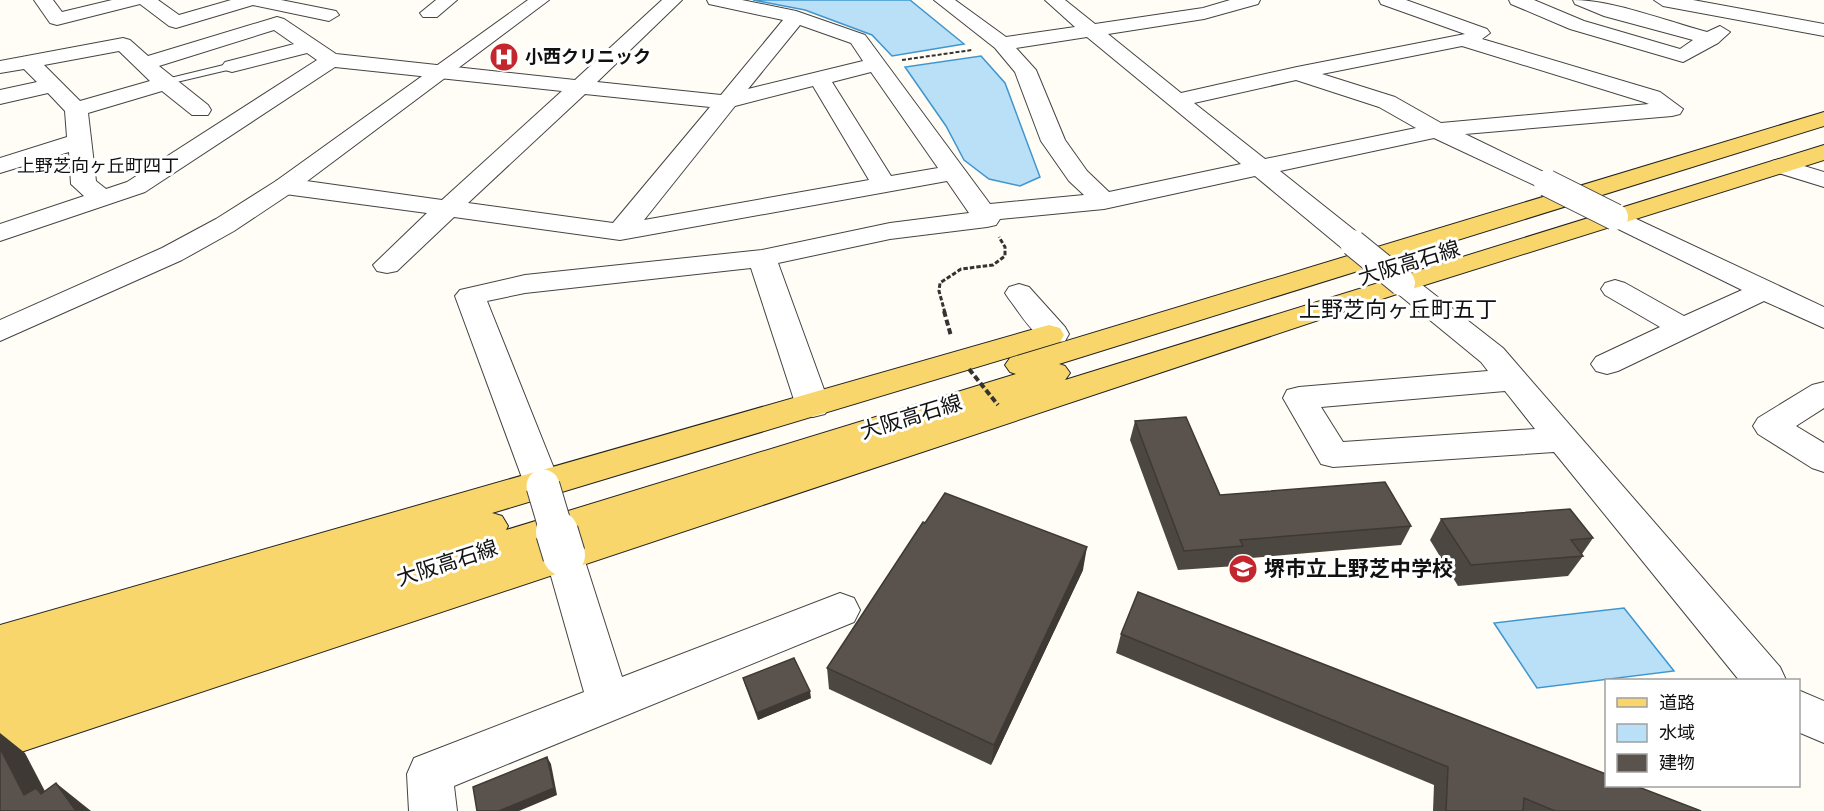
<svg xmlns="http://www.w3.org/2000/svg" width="1824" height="811" font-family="Spectral,'Noto Sans JP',serif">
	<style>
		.water { fill: #b9e0f7; stroke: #3f96cf; stroke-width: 1.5 }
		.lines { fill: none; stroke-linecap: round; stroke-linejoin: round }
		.service-casing { stroke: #444; stroke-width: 2 }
		.minor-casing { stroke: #444; stroke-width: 2 }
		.tertiary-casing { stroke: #444; stroke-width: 2 }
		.primary-casing { stroke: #222; stroke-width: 2 }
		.path-far2 { stroke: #333; stroke-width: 2; stroke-dasharray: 4 2; stroke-linecap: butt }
		.path-far1 { stroke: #333; stroke-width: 3; stroke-dasharray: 4.5 2; stroke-linecap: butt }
		.path { stroke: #333; stroke-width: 4; stroke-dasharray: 6 3; stroke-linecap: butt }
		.service { fill: #fff; fill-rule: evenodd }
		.minor { fill: #fff; fill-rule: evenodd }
		.tertiary { fill: #fff; fill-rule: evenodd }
		.primary { fill: #f9d66b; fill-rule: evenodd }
		.minor-bridge-far2-casing { stroke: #444; stroke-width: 28; stroke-linecap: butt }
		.minor-bridge-far1-casing { stroke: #444; stroke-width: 35; stroke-linecap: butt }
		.minor-bridge-casing { stroke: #444; stroke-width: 44; stroke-linecap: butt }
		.path-bridge { stroke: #333; stroke-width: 4; stroke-dasharray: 6 3; stroke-linecap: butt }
		.minor-bridge-far2 { stroke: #fff; stroke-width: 26 }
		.minor-bridge-far1 { stroke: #fff; stroke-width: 33 }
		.minor-bridge { stroke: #fff; stroke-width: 42 }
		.wall { fill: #4d4742 }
		.shaded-wall { fill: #3f3936 }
		.building { fill: #5a524d; stroke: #3f3936; stroke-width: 1.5 }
		.labels { text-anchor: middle; stroke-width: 6; stroke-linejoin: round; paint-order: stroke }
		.far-poi-label { font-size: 18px; font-weight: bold; fill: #111; stroke: #fff; text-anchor: start }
		.far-neighbourhood-label { font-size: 18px; fill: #111; stroke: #fff }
		.street-label { font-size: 21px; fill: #111; stroke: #fff }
		.poi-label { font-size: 21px; font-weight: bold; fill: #111; stroke: #fff; text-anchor: start }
		.neighbourhood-label { font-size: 22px; fill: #111; stroke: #fff }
	</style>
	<rect width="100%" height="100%" fill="#fffdf5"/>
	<g class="water">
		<polygon points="753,0 910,0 964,44 892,56 872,35 805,10"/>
		<polygon points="981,56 1005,83 1040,177 1020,186 989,179 964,160 946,126 905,67"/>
		<polygon points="1624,608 1674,671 1537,688 1494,623"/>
	</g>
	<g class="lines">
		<g class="service-casing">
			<polygon id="service" points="232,63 236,64 236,68 164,85 158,81"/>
		</g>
		<g class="minor-casing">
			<g id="minor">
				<polygon points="34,0 53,0 62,12 112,0 158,0 179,15 231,0 281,0 336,11 339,15 329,21 253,5 176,28 169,26 140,4 57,25 50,23"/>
				<polygon points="436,0 457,0 437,17 423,17 420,13"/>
				<path d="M662 0H682L597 82 721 95 783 20 709 4 707 0H742L796 11 865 35 990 204 1084 195 1069 181 1041 141 1015 72 995 48 934 0H955L1006 37 1075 27 1045 0H1065L1095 24 1203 8 1230 0H1260L1258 4 1204 19 1108 34 1181 93 1297 67 1465 34 1381 4 1379 0H1406L1487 29 1490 33 1482 39 1660 92 1683 109 1680 114 1672 116 1465 134 1556 178 1560 183 1556 188 1547 191 1434 138 1280 171 1363 237 1367 243 1363 249 1353 251 1343 249 1255 176 1104 209 1000 219 996 225 987 227 890 239 778 263 830 406 825 414 813 417 801 414 796 406 751 268 525 293 487 301 561 486 556 495 543 499 530 495 525 486 455 296 460 290 525 275 762 250 890 223 969 213 947 181 620 240 454 217 397 271 387 273 377 271 373 265 427 213 285 194 276 191 272 186 276 181 285 178 442 200 562 91 335 67 145 192 0 241V224L84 196 71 184 69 152 0 173V158L67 137 65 111 48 93 0 104V90L37 82 24 69 0 73V61L123 38 130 40 148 56 277 17 284 19 336 54 575 80ZM800 25 851 43 863 61 748 89ZM274 30 294 44 225 62 222 66 225 70 232 72 307 53 317 60 127 182 106 189 96 181 88 113 162 91 192 115H208L211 110 208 105 159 66ZM1087 37 1241 164 1109 192 1087 171 1065 140 1036 70 1016 48ZM1462 46 1644 102 1649 104 1441 123 1395 97 1322 74ZM119 51 150 81 80 101 44 65ZM871 72 938 168 891 176 832 82ZM1296 80 1379 107 1416 128 1265 159 1194 103ZM813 86 869 180 644 220 735 106ZM585 94 710 107 613 223 468 203Z"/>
				<path d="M1509 0H1534L1584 21 1680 49 1693 40 1604 16 1575 4 1573 0C1613 0 1666 21 1707 32L1720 26 1730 32 1718 43 1683 62 1570 29 1511 4Z"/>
				<polygon points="1654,0 1693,0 1824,24 1824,36 1663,6"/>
				<polygon points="1781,159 1824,172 1824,187 1772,171 1769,166 1772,161"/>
				<polygon points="1615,209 1824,307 1824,328 1764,301 1618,371 1607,374 1596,371 1591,364 1596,357 1660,327 1605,295 1601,289 1605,283 1615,280 1625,283 1684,316 1742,290 1606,223 1602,217 1606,211"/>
				<path d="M1402 274 1412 277 1503 348 1780 667 1786 680H1739L1554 452 1333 467 1321 464 1283 398 1287 390 1299 387 1488 371 1481 362 1392 289 1388 283 1392 277ZM1505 391 1535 429 1343 442 1321 407Z"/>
				<path d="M1019 284 1029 287 1065 327 1069 334 1065 341C1038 348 1024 318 1009 299L1005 293 1009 287Z"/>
				<polygon points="1824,382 1824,408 1796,426 1824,443 1824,472 1812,468 1758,434 1753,426 1758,418 1812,385"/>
				<polygon points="564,540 578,544 583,555 622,677 840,593 854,598 860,610 854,622 454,786 457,811 409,811 407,774 414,758 584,692 545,555 550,544"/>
				<polygon points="1798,690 1824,701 1824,743 1798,732"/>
			</g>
		</g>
		<g class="tertiary-casing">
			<polygon id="tertiary" points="528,0 549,0 294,191 234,231 182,260 0,341 0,320 162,248 216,219 276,181"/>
		</g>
		<g class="primary-casing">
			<polygon id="primary" points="1824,112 1824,126 1059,364 1065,366 1070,373 1065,380 1824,145 1824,160 1412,289 0,759 0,625 1038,328 1049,325 1060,328 1064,335 1060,342 492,513 502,516 508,526 506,530 1016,374 1010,372 1005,365 1010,358"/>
		</g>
		<polyline class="path-far2" points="902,60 972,50"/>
		<polyline class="path-far1" points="945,313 939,291 940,283 961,269 993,265 1005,256 1005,247 999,237"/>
		<polyline class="path" points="944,311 951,336"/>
		<use href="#service" class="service"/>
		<use href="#minor" class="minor"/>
		<use href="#tertiary" class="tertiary"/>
		<use href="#primary" class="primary"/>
		<g class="minor-bridge-far2-casing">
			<g id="minor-bridge-far2">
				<polyline points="1547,183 1615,217"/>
				<polyline points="1353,243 1402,283"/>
			</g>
		</g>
		<g class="minor-bridge-far1-casing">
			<polyline id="minor-bridge-far1" points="543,486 557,533"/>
		</g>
		<g class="minor-bridge-casing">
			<polyline id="minor-bridge" points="557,532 564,555"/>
		</g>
		<polyline class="path-bridge" points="969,369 998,405"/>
		<use href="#minor-bridge-far2" class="minor-bridge-far2"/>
		<use href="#minor-bridge-far1" class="minor-bridge-far1"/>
		<use href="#minor-bridge" class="minor-bridge"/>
	</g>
	<g class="wall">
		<polygon points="1135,421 1220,495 1411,526 1401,545 1239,559 1236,566 1178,570 1130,440"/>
		<polygon points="1441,519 1593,538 1582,554 1583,556 1568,576 1458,586 1430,540"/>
		<polygon points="1083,570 991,765 829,689 827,668"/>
		<polygon points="1121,634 1701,811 1433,811 1434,785 1116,653"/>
		<polygon points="743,678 811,698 758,720 745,685"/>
	</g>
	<g class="shaded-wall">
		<polygon points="1087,547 1083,570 991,765 994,745"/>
		<polygon points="810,691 811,698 758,720 757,713"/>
		<polygon points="0,733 25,753 48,797 24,795 0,748"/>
		<polygon points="547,757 551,764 557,795 519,811 499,811"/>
		<polygon points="56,783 91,811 76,811"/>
	</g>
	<g class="building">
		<polygon points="1186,417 1220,495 1385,482 1411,526 1240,540 1243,546 1184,551 1135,421"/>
		<polygon points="945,493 1087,547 994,745 827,668 923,522 925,523"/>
		<polygon points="1570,509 1593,538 1571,540 1583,556 1471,565 1441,519"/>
		<polygon points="1138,592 1606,774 1606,786 1636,786 1701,811 1555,811 1524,798 1523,811 1446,811 1448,767 1121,634"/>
		<polygon points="794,658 810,691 757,713 743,678"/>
		<polygon points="0,748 24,795 36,788 41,794 56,783 76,811 0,811"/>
		<polygon points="547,757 554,788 499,811 477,811 473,787"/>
	</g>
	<defs>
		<g id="hospital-disc" transform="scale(1.5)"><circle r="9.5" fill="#c4262e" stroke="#fff"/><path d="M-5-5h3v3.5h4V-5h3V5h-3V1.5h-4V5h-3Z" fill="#fff"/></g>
		<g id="school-disc" transform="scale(1.5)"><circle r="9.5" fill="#c4262e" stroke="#fff"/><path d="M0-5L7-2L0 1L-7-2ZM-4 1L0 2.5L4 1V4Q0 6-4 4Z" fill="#fff"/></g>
	</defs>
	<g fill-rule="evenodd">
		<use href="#hospital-disc" x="504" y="57"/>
		<use href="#school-disc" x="1243" y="569"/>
	</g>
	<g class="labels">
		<g class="far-poi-label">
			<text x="525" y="63">小西クリニック</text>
		</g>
		<g class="far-neighbourhood-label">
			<text x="98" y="172">上野芝向ヶ丘町四丁</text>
		</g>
		<g class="street-label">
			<text transform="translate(1409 263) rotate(-17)" y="7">大阪高石線</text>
			<text transform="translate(911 417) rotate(-17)" y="7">大阪高石線</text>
			<text transform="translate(447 563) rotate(-18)" y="7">大阪高石線</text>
		</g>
		<g class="poi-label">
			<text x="1264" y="576">堺市立上野芝中学校</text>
		</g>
		<g class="neighbourhood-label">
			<text x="1398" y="317">上野芝向ヶ丘町五丁</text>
		</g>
	</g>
	<rect x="1605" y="679" width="195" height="108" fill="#ffffff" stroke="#a0a0a0" stroke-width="1.5"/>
	<rect x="1617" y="698" width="30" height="9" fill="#f9d66b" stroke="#a0a0a0" stroke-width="1.5"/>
	<text x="1659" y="709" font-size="18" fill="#111111">道路</text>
	<rect x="1617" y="724" width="30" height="18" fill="#b9e0f7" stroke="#a0a0a0" stroke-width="1.5"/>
	<text x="1659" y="739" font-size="18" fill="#111111">水域</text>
	<rect x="1617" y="754" width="30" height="18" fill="#5a524d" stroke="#a0a0a0" stroke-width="1.5"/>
	<text x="1659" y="769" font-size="18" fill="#111111">建物</text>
</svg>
